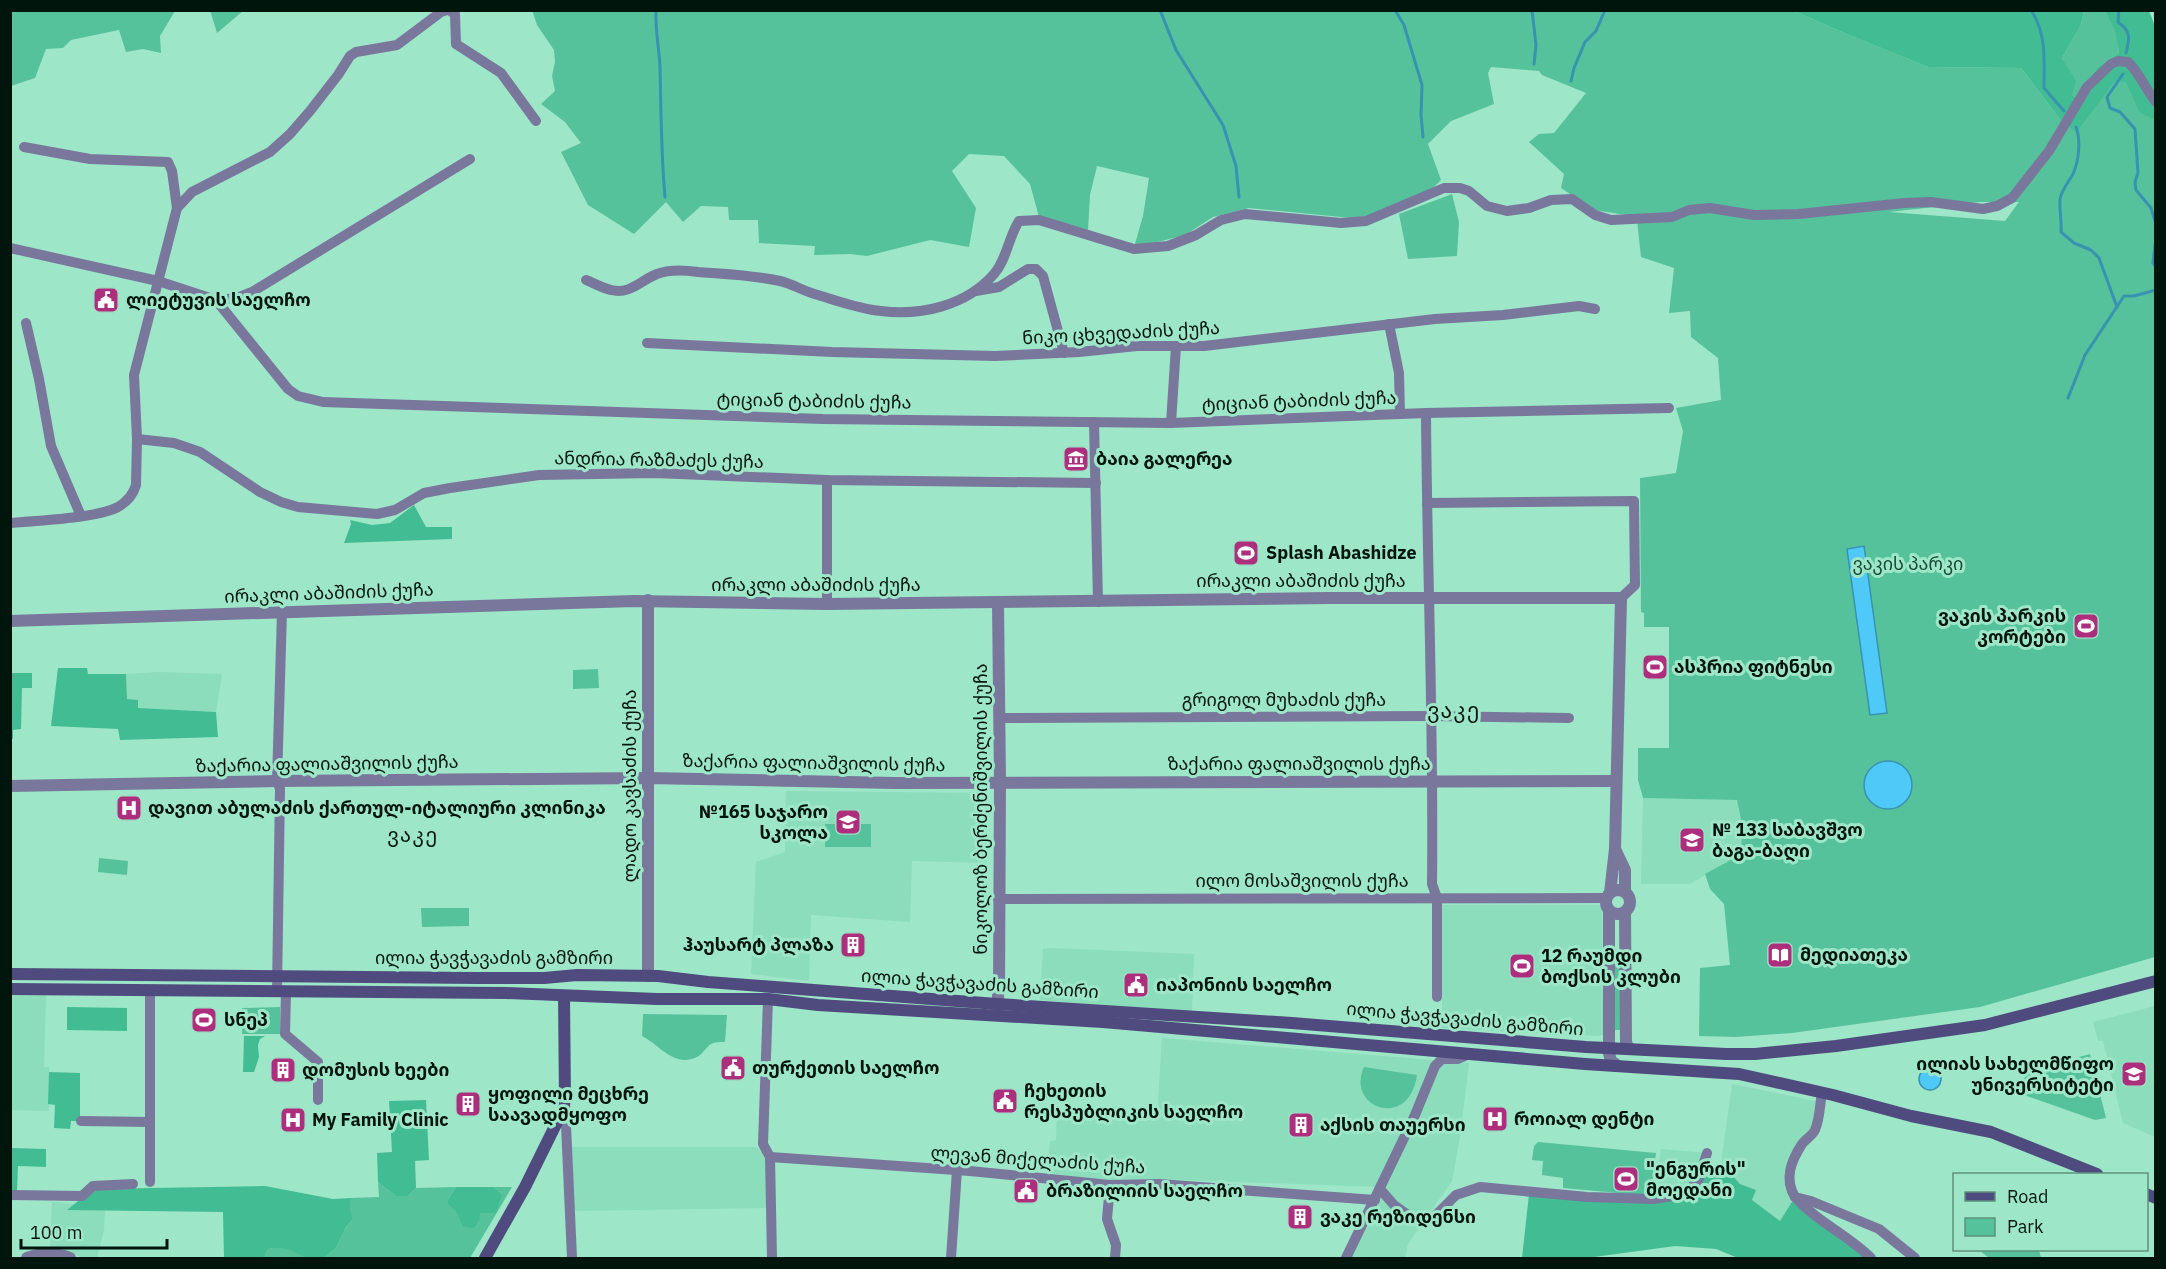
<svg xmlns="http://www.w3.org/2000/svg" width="2166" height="1269" font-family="'IBM Plex Sans','Noto Sans Georgian',sans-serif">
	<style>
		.built { fill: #8bddbc }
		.green { fill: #56c29b; fill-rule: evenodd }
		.forest { fill: #42bd93 }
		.water { fill: #4fc9f7; stroke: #3793b0; stroke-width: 1.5 }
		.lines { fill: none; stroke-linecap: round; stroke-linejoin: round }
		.stream { stroke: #3793b0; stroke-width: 3 }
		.minor { stroke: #79779c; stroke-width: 10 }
		.tertiary { stroke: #79779c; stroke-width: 12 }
		.secondary { stroke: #504b7f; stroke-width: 12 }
		.labels { text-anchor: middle; stroke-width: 6; stroke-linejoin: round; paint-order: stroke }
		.poi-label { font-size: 18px; font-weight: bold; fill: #00150c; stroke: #9de6c8; text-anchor: start }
		.street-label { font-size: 18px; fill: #00150c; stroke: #9de6c8 }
		.park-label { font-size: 18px; fill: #174a38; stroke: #9de6c8 }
		.neighbourhood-label { font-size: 20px; letter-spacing: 1.5px; fill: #00150c; stroke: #9de6c8 }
		.quarter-label { font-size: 21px; letter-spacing: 1.5px; fill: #00150c; stroke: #9de6c8 }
	</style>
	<rect width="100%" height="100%" fill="#9de6c8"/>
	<g class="built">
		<polygon points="158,672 222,674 216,712 138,708 127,699 126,674"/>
		<polygon points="786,791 987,793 987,863 912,861 910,922 811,915 809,981 751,974 756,862 785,852"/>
		<polygon points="1643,798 1737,800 1743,829 1740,855 1690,884 1641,884"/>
		<polygon points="1442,905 1602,905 1603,1035 1597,1036 1440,1028 1442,1012"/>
		<polygon points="1049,948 1194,954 1192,1012 1040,1000 1043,949"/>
		<polygon points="11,994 46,995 44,1067 49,1067 49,1111 11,1110"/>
		<polygon points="2155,1006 2156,1006 2155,1137 2123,1123 2103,1041 2098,1041 2093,1022"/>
		<polygon points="1162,1038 1469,1063 1460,1137 1452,1181 1408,1244 1405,1258 1346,1258 1379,1187 1155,1179 1111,1180 1075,1177 1047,1172 1050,1141 1056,1140 1057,1109 1157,1117"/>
		<polygon points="1732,1084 1820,1102 1815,1130 1791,1167 1795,1197 1780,1221 1752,1200 1755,1190 1740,1184 1721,1163"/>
		<polygon points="568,1147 756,1147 770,1157 771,1208 570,1211"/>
		<polygon points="1661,1149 1707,1153 1698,1181 1684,1194 1654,1199"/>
		<polygon points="52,1202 75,1204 68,1210 105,1210 104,1230 97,1258 85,1258 68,1252 50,1249"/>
	</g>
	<g class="green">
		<polygon points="11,10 175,10 175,11 160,36 161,53 143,49 126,52 119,30 71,40 63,48 46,49 35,78 11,86"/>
		<polygon points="210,10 243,10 243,11 217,33"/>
		<path d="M532 10 1794 11 1849 35 1928 67 2021 68 2059 118 2119 69 2156 112 2155 957 1980 1007 1792 1033 1736 1037 1699 1036 1700 968 1730 965 1724 904 1710 889 1705 874 1740 855 1743 829 1737 800 1643 798 1638 780V748H1669V627H1644V613L1641 612 1640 478 1676 473 1683 431 1676 408 1721 400 1718 358 1691 337 1690 311 1669 313 1674 268 1641 257 1637 220 1633 216 1594 210 1561 188 1564 174 1529 142 1539 134 1554 133 1586 93 1542 75 1539 71 1491 67 1488 73 1494 104 1451 121 1428 144 1441 180 1432 189 1370 216 1351 218 1249 208 1213 217 1185 235 1146 245 1135 244 1143 216 1149 178 1097 166 1090 195 1088 230 1039 217 1030 184 1004 156 969 154 952 171 976 208 969 247 930 240 867 256 850 254 814 255 815 246 759 243 758 220H729L728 207 701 206 683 222 666 202 634 234 588 205 561 152 581 143 565 122 541 104 555 91 552 76 555 62 554 50 537 25ZM1980 202H2019L2005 221 1889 212Z"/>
		<polygon points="2084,11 2105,11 2116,30 2119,53 2098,67 2075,97 2072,95 2068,69 2062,58 2081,25"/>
		<polygon points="1452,194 1459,222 1457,256 1408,259 1399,214"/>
		<polygon points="598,669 599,688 573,689 573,670"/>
		<rect x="825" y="824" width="46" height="23"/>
		<polygon points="99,858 128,861 127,875 98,872"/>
		<polygon points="421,908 469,908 469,926 422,927"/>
		<polygon points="1612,959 1621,959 1622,1030 1612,1030"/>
		<polygon points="280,1007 280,1034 242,1034 242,1008"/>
		<path d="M643 1014 727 1015 725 1042C721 1042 715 1042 711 1044 706 1047 703 1054 697 1057 674 1068 660 1045 642 1036Z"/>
		<path d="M2090 1054 2106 1118 2095 1120 2024 1095C2022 1090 2020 1086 2022 1081 2030 1066 2074 1059 2090 1054Z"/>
		<path d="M1364 1067 1417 1075C1409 1131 1345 1108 1364 1067Z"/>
		<polygon points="1538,1142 1656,1153 1651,1196 1563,1188 1563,1178 1542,1175 1543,1161 1532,1160 1534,1146"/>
		<polygon points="378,1182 396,1196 408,1196 416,1188 456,1187 447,1201 455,1209 462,1226 480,1213 486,1212 502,1194 493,1187 512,1187 470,1258 324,1258 336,1248 346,1227 353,1219 349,1210 351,1198 379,1197"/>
		<polygon points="280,1247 293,1249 310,1258 264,1258 268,1249"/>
		<polygon points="1979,1250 2039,1250 2041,1258 1989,1258"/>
	</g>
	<g class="forest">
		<polygon points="1794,11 2084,11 2081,25 2062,58 2076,81 2072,95 2075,97 2098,67 2119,53 2115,30 2105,11 2149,11 2155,26 2155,120 2139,112 2126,82 2115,81 2076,133 2059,118 2021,68 1928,67 1849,35"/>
		<polygon points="414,505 426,527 452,527 452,539 344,543 351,524 350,520 372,525 390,523"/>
		<polygon points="58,668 87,668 88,674 126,674 127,699 138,700 138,708 216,712 218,737 120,740 118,729 51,726"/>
		<polygon points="10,673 32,673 32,688 22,688 21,729 13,730 13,739 11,739"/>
		<polygon points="67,1007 127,1008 127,1031 67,1030"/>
		<polygon points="244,1036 265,1036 260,1039 258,1045 259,1057 254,1072 243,1072"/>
		<polygon points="49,1072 80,1073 80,1121 71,1121 70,1129 54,1128 55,1105 48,1104"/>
		<polygon points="426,1100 429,1160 415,1161 416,1188 408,1196 396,1196 378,1182 377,1153 392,1152 389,1101"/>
		<polygon points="11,1148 46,1149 46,1167 18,1166 17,1192 11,1192"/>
		<polygon points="1721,1163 1740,1184 1756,1190 1752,1200 1780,1221 1795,1197 1871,1258 1738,1258 1716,1249 1675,1246 1587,1258 1522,1258 1529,1194 1684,1194"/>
		<path d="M265 1186 333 1199 351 1198 350 1210 353 1219 346 1227 336 1248 324 1258C320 1258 314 1259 309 1258 290 1253 292 1245 268 1249L264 1258H224L223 1212 67 1210 93 1189Z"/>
		<polygon points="456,1187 493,1187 502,1194 496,1213 480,1213 479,1220 474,1228 462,1226 455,1210 449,1205 447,1201"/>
	</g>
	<g class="water">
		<polygon points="1864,546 1887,713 1870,715 1847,549"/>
		<circle cx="1888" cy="785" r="24"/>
		<circle cx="1930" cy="1079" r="11"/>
	</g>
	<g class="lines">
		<g class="stream">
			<path d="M656 10C655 30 659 47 660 66 661 110 661 153 665 197"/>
			<polyline points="1160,10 1176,50 1223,125 1236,166 1239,197"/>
			<polyline points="1395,10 1404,25 1422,85 1421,115 1423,137"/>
			<polyline points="1532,10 1536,45 1534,64"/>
			<path d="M2031 10C2047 35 2044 59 2044 88L2064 111"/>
			<path d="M2119 10 2118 22C2131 31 2130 38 2126 53"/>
			<polyline points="2123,74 2107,97 2110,108 2120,112 2135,129 2138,173 2135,182 2136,190 2151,208 2156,224"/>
			<polyline points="1571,81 1574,68 1585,42 1596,31 1605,10"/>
			<path d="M2076 127C2081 140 2079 161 2073 174 2068 183 2062 189 2060 199 2059 209 2062 221 2061 232L2074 243 2091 250 2099 258 2117 307"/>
			<polyline points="2156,237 2153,263 2156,267"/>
			<polyline points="2068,398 2085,355 2124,296 2134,296 2156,290"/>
		</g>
		<g class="minor">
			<polyline points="449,10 455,14 456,44 501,73 536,121"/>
			<polyline points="24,147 90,159 168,162 172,171 177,208"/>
			<polyline points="10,248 158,281 216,300 288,389 298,396 323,402 823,419 1171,423 1426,413 1669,408"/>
			<path d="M586 280C594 283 602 288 611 290 630 295 641 280 657 274 670 269 684 270 698 272 725 274 753 275 780 281 793 284 805 292 818 295 838 301 860 309 881 311 921 316 966 306 994 274 1007 259 1008 238 1019 221L1039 220 1134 249 1168 246 1196 235 1221 220 1245 214 1341 223 1366 221 1444 188H1460L1469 191 1487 206 1507 211 1529 208 1551 200 1572 199 1595 215 1611 220 1672 217 1689 210 1710 208 1754 215 1799 214 1904 203 1931 202 1983 209 1997 206 2012 198 2049 151 2087 87 2111 64 2118 61 2128 62C2140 73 2145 89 2156 102"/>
			<polyline points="976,291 999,287 1028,269 1036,269 1043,276 1064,353"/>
			<polyline points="216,300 237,298 252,292 470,159"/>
			<polyline points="26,323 39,379 51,446 81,516"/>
			<polyline points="1389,324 1399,373 1400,414"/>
			<polyline points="647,343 832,352 995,356 1079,352 1137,346 1204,346 1435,319 1503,315 1579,306 1595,309"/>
			<path d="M1426 413C1427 570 1434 727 1432 884L1437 898V997"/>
			<polyline points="1094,422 1098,602"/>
			<polyline points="1171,423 1176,346"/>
			<polyline points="137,439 174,443 200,452 260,492 281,502 298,507 377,514 395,510 424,493 450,488 539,475 655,473 827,480 1096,483"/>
			<polyline points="827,480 827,604"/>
			<polyline points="1427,503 1634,501 1635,585 1621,598"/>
			<path d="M10 523C37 521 97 518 118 507 127 502 133 495 136 485L137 439 134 375 177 208 192 192 270 152 290 134 310 111 338 75 350 56 356 52 397 45 441 12 447 10"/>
			<polyline points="999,718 1431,716 1569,718"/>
			<polyline points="998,899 1607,898"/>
			<polyline points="277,991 280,789 277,781 282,612"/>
			<polyline points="286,991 285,1034 318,1062 318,1100"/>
			<polyline points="768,999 763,1144 770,1157 772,1258"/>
			<path d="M1822 1092C1820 1103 1820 1119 1815 1130 1813 1135 1806 1139 1802 1144 1791 1161 1784 1179 1795 1197L1811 1201 1879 1229 1915 1258"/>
			<polyline points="565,1103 572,1258"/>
			<polyline points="81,1121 150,1122"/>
			<polyline points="770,1157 970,1171 1110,1185 1159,1184 1375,1200"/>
			<polyline points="150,1182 150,991"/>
			<polyline points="1110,1185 1107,1219 1116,1245 1115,1258"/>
			<polyline points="1380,1189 1394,1205 1415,1220 1423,1220 1435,1216 1456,1195 1480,1187 1587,1197 1654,1199 1684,1194 1698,1181 1707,1153"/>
			<polyline points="10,1195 82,1196 93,1186 133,1184"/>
			<path d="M1795 1197C1817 1222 1848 1235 1871 1258"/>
			<polyline points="951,1258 957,1170"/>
			<polyline points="1346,1258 1415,1115 1435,1066 1442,1059 1458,1059 1465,1056"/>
		</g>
		<g class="tertiary">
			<polyline points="648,600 648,976"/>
			<polyline points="10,621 634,601 827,604 1329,598 1621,598 1615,849 1610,893"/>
			<polyline points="10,786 277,781 648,778 894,783 1616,781"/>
			<polyline points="1615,849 1625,870 1625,892"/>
			<circle cx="1618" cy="902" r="12"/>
			<polyline points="1609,911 1609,1053 1611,1061 1618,1066"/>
			<polyline points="1625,912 1626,1042 1629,1049"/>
			<polyline points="996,1014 999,988 1000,782 998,603"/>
			<path d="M27 1258C41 1253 56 1252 70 1258"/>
		</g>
		<g class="secondary">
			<polyline points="10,974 477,978 544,978 577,975 658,976 708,982 997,1004 1292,1023 1586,1047 1726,1054 1755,1054 1836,1046 1985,1025 2156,981"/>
			<polyline points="10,989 506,993 657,999 768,999 818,1005 1103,1022 1585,1064 1739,1074 1833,1095 1911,1116 1991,1132 2097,1174"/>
			<polyline points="2146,1194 2156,1198"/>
			<polyline points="485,1258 525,1187 562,1112 565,1100 564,996"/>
		</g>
	</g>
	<defs>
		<g id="civic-square" transform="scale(1.35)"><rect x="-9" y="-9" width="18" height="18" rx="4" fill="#ad2e7d" stroke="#9de6c8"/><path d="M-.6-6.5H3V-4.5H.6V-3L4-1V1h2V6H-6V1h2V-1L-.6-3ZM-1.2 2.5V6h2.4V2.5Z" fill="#fff"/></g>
		<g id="museum-square" transform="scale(1.35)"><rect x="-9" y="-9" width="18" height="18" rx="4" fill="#ad2e7d" stroke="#9de6c8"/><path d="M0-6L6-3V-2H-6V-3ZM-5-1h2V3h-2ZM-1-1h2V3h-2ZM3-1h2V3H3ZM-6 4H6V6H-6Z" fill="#fff"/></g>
		<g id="stadium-square" transform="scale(1.35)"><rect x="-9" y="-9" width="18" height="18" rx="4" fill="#ad2e7d" stroke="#9de6c8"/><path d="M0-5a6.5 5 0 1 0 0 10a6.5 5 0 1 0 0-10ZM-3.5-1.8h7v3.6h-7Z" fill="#fff"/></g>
		<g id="hospital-square" transform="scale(1.35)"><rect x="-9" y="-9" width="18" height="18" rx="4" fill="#ad2e7d" stroke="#9de6c8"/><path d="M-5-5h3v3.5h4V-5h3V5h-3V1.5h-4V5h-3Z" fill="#fff"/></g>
		<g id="school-square" transform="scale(1.35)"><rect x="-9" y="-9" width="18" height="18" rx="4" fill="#ad2e7d" stroke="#9de6c8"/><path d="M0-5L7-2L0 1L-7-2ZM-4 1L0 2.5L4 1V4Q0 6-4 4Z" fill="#fff"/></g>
		<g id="building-square" transform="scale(1.35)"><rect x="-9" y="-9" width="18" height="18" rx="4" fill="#ad2e7d" stroke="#9de6c8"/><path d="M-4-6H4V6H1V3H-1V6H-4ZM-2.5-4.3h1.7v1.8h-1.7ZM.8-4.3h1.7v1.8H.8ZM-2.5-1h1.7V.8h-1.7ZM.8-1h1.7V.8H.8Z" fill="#fff"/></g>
		<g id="library-square" transform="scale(1.35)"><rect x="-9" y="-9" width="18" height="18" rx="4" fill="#ad2e7d" stroke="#9de6c8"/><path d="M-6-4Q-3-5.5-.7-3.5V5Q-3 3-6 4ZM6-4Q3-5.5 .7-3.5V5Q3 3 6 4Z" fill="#fff"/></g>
		<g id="university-square" transform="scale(1.35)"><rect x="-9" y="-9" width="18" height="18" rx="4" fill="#ad2e7d" stroke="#9de6c8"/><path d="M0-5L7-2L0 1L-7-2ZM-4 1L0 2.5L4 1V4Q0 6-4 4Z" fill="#fff"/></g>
	</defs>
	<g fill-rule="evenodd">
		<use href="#civic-square" x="106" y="300"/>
		<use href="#museum-square" x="1076" y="459"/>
		<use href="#stadium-square" x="1246" y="553"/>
		<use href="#stadium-square" x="2086" y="626"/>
		<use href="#stadium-square" x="1655" y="667"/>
		<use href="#hospital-square" x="129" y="808"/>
		<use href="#school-square" x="848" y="822"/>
		<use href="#school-square" x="1692" y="840"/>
		<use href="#building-square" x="853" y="945"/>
		<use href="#library-square" x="1780" y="955"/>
		<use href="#stadium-square" x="1522" y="966"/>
		<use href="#civic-square" x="1136" y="985"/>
		<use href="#stadium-square" x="204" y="1020"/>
		<use href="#civic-square" x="733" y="1068"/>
		<use href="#building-square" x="283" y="1070"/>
		<use href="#university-square" x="2134" y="1074"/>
		<use href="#civic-square" x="1005" y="1101"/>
		<use href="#building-square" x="468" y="1104"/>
		<use href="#hospital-square" x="1495" y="1119"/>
		<use href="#hospital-square" x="293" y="1120"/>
		<use href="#building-square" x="1301" y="1125"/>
		<use href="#stadium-square" x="1626" y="1179"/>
		<use href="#civic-square" x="1026" y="1191"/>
		<use href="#building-square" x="1300" y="1217"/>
	</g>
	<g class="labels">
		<g class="poi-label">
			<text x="126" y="306">ლიეტუვის საელჩო</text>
			<text x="1096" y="465">ბაია გალერეა</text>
			<text x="1266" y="559">Splash Abashidze</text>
			<text x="2066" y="622" text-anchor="end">ვაკის პარკის<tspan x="2066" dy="21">კორტები</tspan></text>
			<text x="1674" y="673">ასპრია ფიტნესი</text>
			<text x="148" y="814">დავით აბულაძის ქართულ-იტალიური კლინიკა</text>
			<text x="828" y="818" text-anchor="end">№165 საჯარო<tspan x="828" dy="21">სკოლა</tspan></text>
			<text x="1712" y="836">№ 133 საბავშვო<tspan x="1712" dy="21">ბაგა-ბაღი</tspan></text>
			<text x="834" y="951" text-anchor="end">ჰაუსარტ პლაზა</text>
			<text x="1800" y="961">მედიათეკა</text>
			<text x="1541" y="962">12 რაუმდი<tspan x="1541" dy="21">ბოქსის კლუბი</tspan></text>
			<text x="1156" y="991">იაპონიის საელჩო</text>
			<text x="224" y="1026">სნეპ</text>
			<text x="2114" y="1070" text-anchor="end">ილიას სახელმწიფო<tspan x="2114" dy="21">უნივერსიტეტი</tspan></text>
			<text x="752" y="1074">თურქეთის საელჩო</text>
			<text x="302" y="1076">დომუსის ხეები</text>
			<text x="1024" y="1097">ჩეხეთის<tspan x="1024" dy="21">რესპუბლიკის საელჩო</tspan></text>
			<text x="488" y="1100">ყოფილი მეცხრე<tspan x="488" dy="21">საავადმყოფო</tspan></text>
			<text x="1514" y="1125">როიალ დენტი</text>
			<text x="312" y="1126">My Family Clinic</text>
			<text x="1320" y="1131">აქსის თაუერსი</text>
			<text x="1646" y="1175">"ენგურის"<tspan x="1646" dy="21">მოედანი</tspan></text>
			<text x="1046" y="1197">ბრაზილიის საელჩო</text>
			<text x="1320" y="1223">ვაკე რეზიდენსი</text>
		</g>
		<g class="street-label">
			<text transform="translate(1121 333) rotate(-3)" y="6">ნიკო ცხვედაძის ქუჩა</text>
			<text transform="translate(814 401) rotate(1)" y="6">ტიციან ტაბიძის ქუჩა</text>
			<text transform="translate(1299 401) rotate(-2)" y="6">ტიციან ტაბიძის ქუჩა</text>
			<text transform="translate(659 460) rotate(1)" y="6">ანდრია რაზმაძეს ქუჩა</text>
			<text x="1301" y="587">ირაკლი აბაშიძის ქუჩა</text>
			<text x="816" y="591">ირაკლი აბაშიძის ქუჩა</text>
			<text transform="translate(329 593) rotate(-2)" y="6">ირაკლი აბაშიძის ქუჩა</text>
			<text x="1284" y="706">გრიგოლ მუხაძის ქუჩა</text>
			<text transform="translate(814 763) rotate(1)" y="6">ზაქარია ფალიაშვილის ქუჩა</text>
			<text transform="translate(327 764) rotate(-1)" y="6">ზაქარია ფალიაშვილის ქუჩა</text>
			<text x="1299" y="770">ზაქარია ფალიაშვილის ქუჩა</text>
			<text transform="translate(630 786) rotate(-90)" y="6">ლადო კავსაძის ქუჩა</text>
			<text transform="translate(981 809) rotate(-90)" y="6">ნიკოლოზ ბერძენიშვილის ქუჩა</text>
			<text x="1302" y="887">ილო მოსაშვილის ქუჩა</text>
			<text x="494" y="964">ილია ჭავჭავაძის გამზირი</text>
			<text transform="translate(980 984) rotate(4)" y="6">ილია ჭავჭავაძის გამზირი</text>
			<text transform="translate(1465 1019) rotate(5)" y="6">ილია ჭავჭავაძის გამზირი</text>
			<text transform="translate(1038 1160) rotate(4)" y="6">ლევან მიქელაძის ქუჩა</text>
		</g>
		<g class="park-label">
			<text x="1908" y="570">ვაკის პარკი</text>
		</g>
		<g class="neighbourhood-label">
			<text x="413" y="842">ვაკე</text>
		</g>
		<g class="quarter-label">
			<text x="1454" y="718">ვაკე</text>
		</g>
	</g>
	<rect width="2166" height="1269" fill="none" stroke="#00150c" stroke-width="24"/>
	<rect x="1953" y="1173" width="195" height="78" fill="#9de6c8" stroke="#5e927d" stroke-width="1.5"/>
	<rect x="1965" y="1192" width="30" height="9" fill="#504b7f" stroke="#5e927d" stroke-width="1.5"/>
	<text x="2007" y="1203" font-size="18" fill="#00150c">Road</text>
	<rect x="1965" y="1218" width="30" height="18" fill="#56c29b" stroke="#5e927d" stroke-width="1.5"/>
	<text x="2007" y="1233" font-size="18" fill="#00150c">Park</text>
	<path d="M21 1239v9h146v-9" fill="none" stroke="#00150c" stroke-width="3"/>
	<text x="30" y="1239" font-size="18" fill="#00150c" stroke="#9de6c8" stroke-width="4.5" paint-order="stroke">100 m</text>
</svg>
